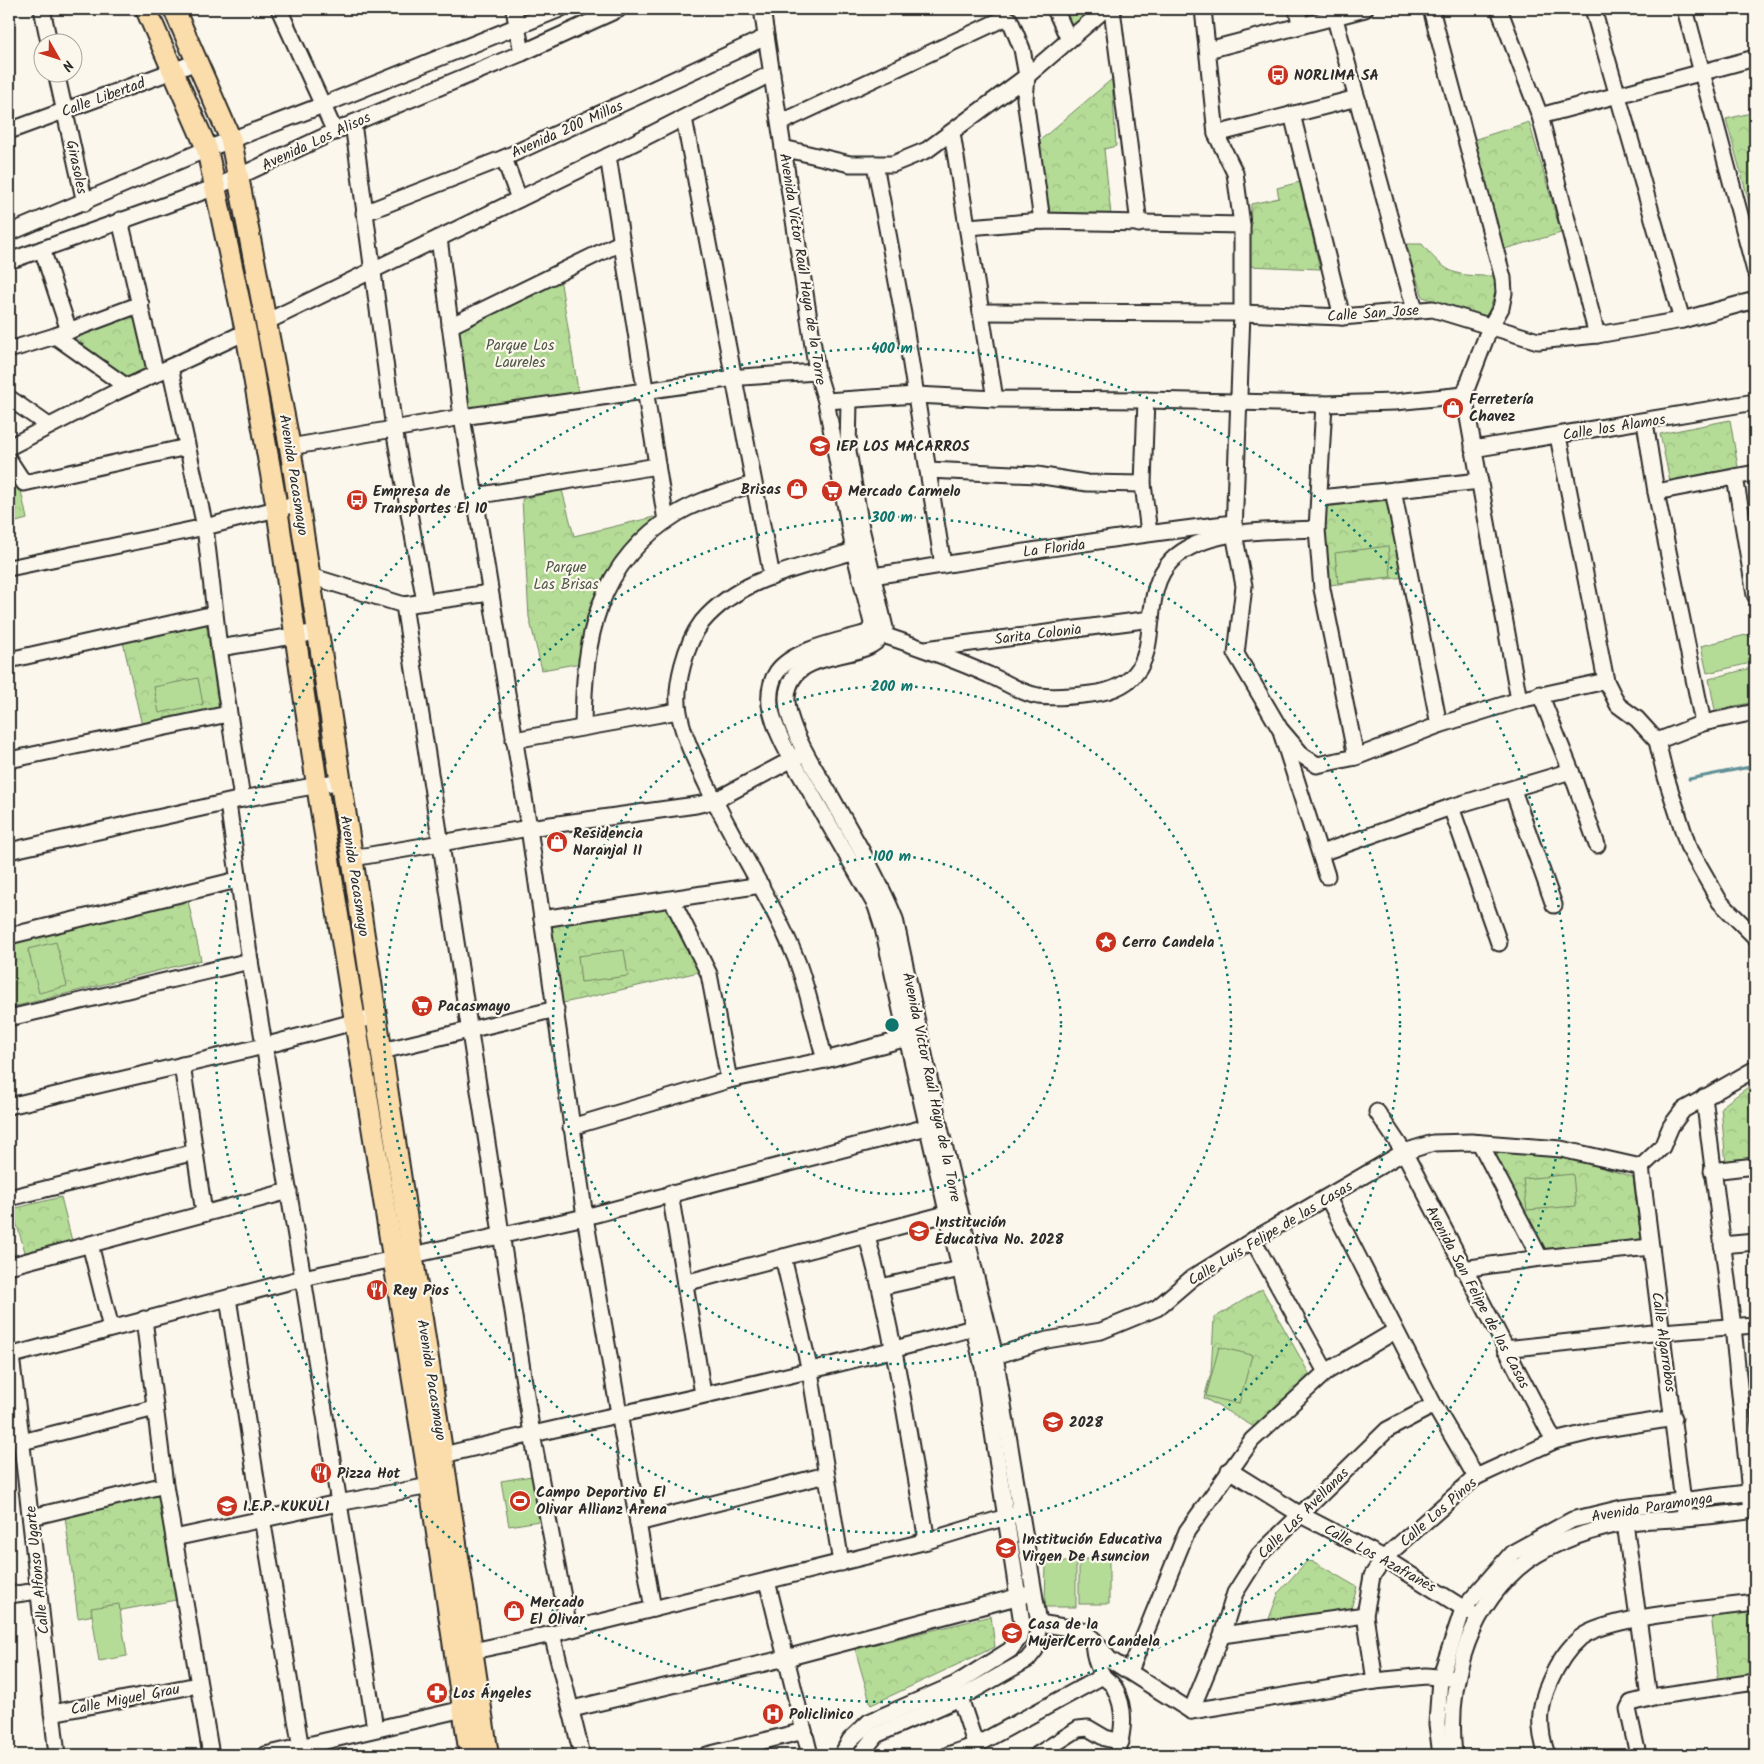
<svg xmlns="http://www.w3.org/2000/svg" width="1764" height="1764" font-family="Kalam,sans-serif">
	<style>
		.park { fill: url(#park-crowns); stroke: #708461 }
		.garden { fill: #b5dc97; stroke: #708461 }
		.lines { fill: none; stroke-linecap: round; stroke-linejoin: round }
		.stream { stroke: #609097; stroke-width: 3 }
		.minor-casing { stroke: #2b2b2b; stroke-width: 19 }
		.major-casing { stroke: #2b2b2b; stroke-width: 24 }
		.minor { stroke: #fbf7ec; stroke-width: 15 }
		.major { stroke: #faddab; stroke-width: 20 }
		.ring { fill: none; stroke: #0f766e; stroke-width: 2.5; stroke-dasharray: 2.5 5 }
		.labels { text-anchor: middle; stroke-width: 4.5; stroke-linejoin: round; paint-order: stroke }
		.poi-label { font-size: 15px; font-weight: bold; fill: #2b2b2b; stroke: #fbf7ec; text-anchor: start }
		.street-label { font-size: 15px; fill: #2b2b2b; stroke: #fbf7ec }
		.park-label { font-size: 15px; fill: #4e5746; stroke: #fbf7ec }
		.centre { fill: #0f766e; stroke: #fbf7ec; stroke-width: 2.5 }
		.ring-label { font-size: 15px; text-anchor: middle; font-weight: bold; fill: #0f766e; stroke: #fbf7ec; stroke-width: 4.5; stroke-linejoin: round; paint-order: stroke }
	</style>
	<defs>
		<pattern id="park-crowns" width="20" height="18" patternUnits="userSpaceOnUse" patternTransform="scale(1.25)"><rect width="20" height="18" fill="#b5dc97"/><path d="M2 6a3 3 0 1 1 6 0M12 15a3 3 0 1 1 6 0" fill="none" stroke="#9cbd82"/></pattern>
	</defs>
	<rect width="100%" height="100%" fill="#fbf7ec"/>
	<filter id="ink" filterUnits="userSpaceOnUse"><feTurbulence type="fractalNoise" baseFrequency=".02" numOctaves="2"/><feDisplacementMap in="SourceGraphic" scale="10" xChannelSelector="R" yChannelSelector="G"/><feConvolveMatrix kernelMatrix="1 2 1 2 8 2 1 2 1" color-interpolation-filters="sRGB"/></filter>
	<g filter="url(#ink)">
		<g class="park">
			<polygon points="1062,9 1098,9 1072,31"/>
			<polygon points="1112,79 1116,146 1104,149 1111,215 1050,213 1038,142"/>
			<polygon points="1755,112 1755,224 1726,119"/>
			<polygon points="1529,122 1561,233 1504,249 1473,140"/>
			<polygon points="1300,182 1320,269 1249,266 1251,204 1279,198 1277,188"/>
			<path d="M1405 244H1422C1448 276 1456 276 1496 276V291L1486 319 1423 297Z"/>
			<polygon points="560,278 579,396 466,413 454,328"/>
			<polygon points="126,315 135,318 147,368 126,379 77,342 82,332"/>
			<polygon points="1730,420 1738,467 1670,481 1660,434"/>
			<polygon points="9,469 20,486 27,519 9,524"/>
			<polygon points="562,490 574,536 654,517 657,521 615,565 581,663 542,670 529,617 522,499"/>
			<polygon points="1391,500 1406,577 1328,585 1323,507"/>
			<polygon points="206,623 219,710 142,726 123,642"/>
			<polygon points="188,901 201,960 9,1008 9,940"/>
			<polygon points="669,905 703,971 559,1004 547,923"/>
			<polygon points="1755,1082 1755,1160 1726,1165 1721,1107"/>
			<polygon points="1490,1150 1563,1156 1633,1177 1641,1239 1541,1249"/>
			<polygon points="61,1197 72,1241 26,1255 12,1209"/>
			<polygon points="1262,1289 1311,1377 1256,1428 1204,1398 1211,1373 1214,1318"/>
			<polygon points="158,1494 176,1600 78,1618 65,1516"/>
			<polygon points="1307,1561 1314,1562 1357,1587 1351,1609 1267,1624 1279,1592"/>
			<polygon points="1755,1608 1755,1678 1719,1684 1711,1614"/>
			<polygon points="991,1616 995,1647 871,1705 855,1649"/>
		</g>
		<g class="garden">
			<polygon points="1388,546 1391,577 1338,583 1335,553"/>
			<polygon points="1750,634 1755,662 1707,673 1701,646"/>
			<polygon points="1755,667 1755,702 1715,710 1709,679"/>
			<polygon points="198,678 203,704 159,713 154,687"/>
			<polygon points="56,942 67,986 39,993 28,949"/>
			<polygon points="624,950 628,976 581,982 578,956"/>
			<polygon points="1573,1174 1576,1206 1527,1210 1523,1179"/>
			<polygon points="1219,1347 1252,1355 1239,1404 1206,1396"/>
			<polygon points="532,1476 539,1521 509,1526 501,1481"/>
			<rect x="1079" y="1559" width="30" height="45"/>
			<polygon points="1046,1562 1076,1562 1076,1607 1045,1607"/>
			<polygon points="119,1604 127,1656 99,1661 91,1608"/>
		</g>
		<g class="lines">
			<polyline class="stream" points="1689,779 1755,766"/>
			<g class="minor-casing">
				<g id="minor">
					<polyline points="42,9 49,42"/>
					<polyline points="279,9 335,132"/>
					<polyline points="514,9 522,53"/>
					<path d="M762 9 817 372 826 401 854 551 872 623 871 628 867 633C841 641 793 649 777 672 771 681 769 694 770 705 775 735 795 765 810 791 832 829 854 868 876 906L883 928 907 1038 983 1367 1022 1623 1019 1638 1010 1650 954 1685 869 1722 850 1740 842 1755"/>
					<polyline points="1055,9 1069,40"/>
					<polyline points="1112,9 1139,224"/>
					<polyline points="1203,9 1216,134 1235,173 1242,225 1242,313 1234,533 1244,586 1236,654 1280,729 1303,756 1317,765 1356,757 1439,725 1519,700 1606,681"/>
					<polyline points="1297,9 1300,24"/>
					<polyline points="1431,9 1503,278 1504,293 1501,308 1490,327 1464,395 1519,700"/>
					<polyline points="1499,9 1540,116 1597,335"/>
					<polyline points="1593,9 1682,320"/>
					<polyline points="1685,9 1755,271"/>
					<polyline points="1334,15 1415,310"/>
					<polyline points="1208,50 1365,9"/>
					<polyline points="56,72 85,203"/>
					<polyline points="1292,114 1342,317"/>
					<polyline points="1540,116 1755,58"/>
					<polyline points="684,118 772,577"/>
					<polyline points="353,123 394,429 425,602"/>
					<polyline points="780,123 1005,18 1010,20 1022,49 1027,76 1025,99 1042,221"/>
					<polyline points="9,131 197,62"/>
					<polyline points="952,133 995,399"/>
					<polyline points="1216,134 1357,98"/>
					<polyline points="783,148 850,164 893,164 927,150 1027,76 1105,9"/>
					<polyline points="608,156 666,521"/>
					<polyline points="504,158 519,199"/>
					<polyline points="875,164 903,314 943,565"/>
					<polyline points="364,213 504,158 766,37"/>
					<polyline points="120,220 156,374"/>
					<polyline points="968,227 1042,221 1242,225"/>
					<polyline points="9,233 207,149 323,105 560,9"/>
					<polyline points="439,238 462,417 529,828 585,1217 653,1609"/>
					<polyline points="42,249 69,331"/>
					<polyline points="9,261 216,187 353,123 522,53 619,9"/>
					<polyline points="981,312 1242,313 1342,317 1433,309 1538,341 1597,335 1682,320 1755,300"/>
					<polyline points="266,322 608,156 772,73"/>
					<polyline points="450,326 622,242"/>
					<polyline points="55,336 127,387"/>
					<polyline points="9,350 55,336 141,304"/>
					<polyline points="170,367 205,527 219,648 242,799"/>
					<polyline points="9,398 49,426"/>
					<path d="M849 400 848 451 861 528 885 628C874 668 791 641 787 697 786 727 817 772 832 798 854 838 878 877 895 919L939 1124 995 1356 1039 1623 1035 1650 1027 1660 960 1698 876 1735 860 1755"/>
					<polyline points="1146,400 1143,484 1149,533"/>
					<polyline points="826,401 916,395 995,399 1146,400 1324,404 1395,402 1464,395"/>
					<polyline points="1324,404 1317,529 1322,589 1356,757"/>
					<polyline points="1645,422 1656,492 1703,723"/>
					<polyline points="1558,436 1606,681 1618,705 1637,719 1657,741 1665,774 1688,846 1720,902 1755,937"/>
					<polyline points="9,447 116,392 246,332"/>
					<polyline points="290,447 462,417 742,377 817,372"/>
					<polyline points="1473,449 1755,402"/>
					<polyline points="9,460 24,483 187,447"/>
					<polyline points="928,470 1037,475 1087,483 1143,484"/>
					<polyline points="1735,477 1755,595"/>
					<polyline points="1393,490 1439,725"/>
					<polyline points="1656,492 1755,473"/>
					<polyline points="475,496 657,466"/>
					<polyline points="1320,498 1480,481"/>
					<polyline points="9,568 205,527 288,506"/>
					<polyline points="310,576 404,605 490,593"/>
					<path d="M873 576C993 557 1114 537 1234 523"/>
					<polyline points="404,605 532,1434 569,1629"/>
					<path d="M883 635C919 647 955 660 989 675 1006 682 1020 693 1038 696 1055 698 1075 696 1091 694 1179 683 1130 601 1172 560 1206 527 1273 531 1317 529"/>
					<polyline points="219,648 318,632"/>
					<polyline points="926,649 1151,619"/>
					<polyline points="9,660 214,614"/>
					<polyline points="1540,694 1571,771 1597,845"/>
					<path d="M583 727C584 638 596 563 678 513 701 499 728 493 752 484"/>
					<polyline points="1282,735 1327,876"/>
					<polyline points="514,740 678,711"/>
					<polyline points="1657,741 1703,723 1755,712"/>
					<polyline points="9,760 228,714"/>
					<polyline points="1513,790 1554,905"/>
					<polyline points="228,803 250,961 303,1278 375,1728"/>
					<polyline points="1451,807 1499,943"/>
					<polyline points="9,851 242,799 341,781"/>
					<polyline points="1321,853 1451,807 1571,771"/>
					<polyline points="353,858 529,828 696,805 714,801 800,755"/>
					<polyline points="672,900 709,974 729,1080"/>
					<polyline points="542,919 761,885"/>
					<polyline points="9,936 237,880"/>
					<polyline points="9,1018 250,961"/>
					<polyline points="382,1051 556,1009"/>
					<path d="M825 1060C816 1028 809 993 797 961 772 899 734 843 706 783 695 760 683 736 679 712 674 686 686 643 702 622 740 577 801 568 854 551"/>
					<polyline points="182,1065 204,1213"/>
					<polyline points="1704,1097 1733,1327 1751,1502"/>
					<polyline points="9,1106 264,1046 376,1016"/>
					<polyline points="1377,1112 1404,1152 1554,1441"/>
					<polyline points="571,1127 729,1080 825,1060 915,1036"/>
					<polyline points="1480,1143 1540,1258"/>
					<polyline points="1641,1167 1684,1510"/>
					<polyline points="1712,1171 1755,1166"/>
					<polyline points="670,1193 703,1394"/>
					<polyline points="9,1198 195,1152"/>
					<polyline points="1328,1198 1434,1405 1476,1477"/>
					<path d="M867 1237C895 1336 909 1439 927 1541"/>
					<polyline points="1253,1240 1326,1372"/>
					<polyline points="90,1244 111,1328"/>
					<polyline points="1722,1245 1755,1242"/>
					<polyline points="413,1255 585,1217 927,1127"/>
					<polyline points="783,1257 810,1371 841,1563"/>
					<polyline points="9,1266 289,1191"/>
					<polyline points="1463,1269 1540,1258 1651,1247"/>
					<polyline points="685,1283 957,1211"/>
					<polyline points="881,1287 969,1267"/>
					<polyline points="228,1298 262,1518 302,1755"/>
					<polyline points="144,1319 165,1485 211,1755"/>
					<polyline points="1505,1349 1662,1332 1755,1325"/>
					<polyline points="9,1356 303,1278 394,1259"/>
					<path d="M11 1356C28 1489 42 1622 57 1755"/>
					<polyline points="995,1356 1047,1340 1101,1331 1157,1308 1192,1278 1253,1240 1404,1152 1433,1143 1471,1142 1561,1149 1641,1167 1662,1147 1671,1126 1683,1110 1755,1069"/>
					<polyline points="22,1442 155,1408"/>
					<path d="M443 1455C623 1412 805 1376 983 1325"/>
					<polyline points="1229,1470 1301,1515 1384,1558 1471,1613"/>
					<polyline points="32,1517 165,1485"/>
					<polyline points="638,1523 826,1475"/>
					<polyline points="1625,1523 1649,1698"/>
					<polyline points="174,1538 338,1503 430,1486"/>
					<polyline points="767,1581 810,1755"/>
					<polyline points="9,1595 38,1591"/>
					<polyline points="1039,1623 1082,1630 1093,1639 1109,1659 1191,1711 1375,1681 1426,1676 1448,1678"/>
					<polyline points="552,1634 582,1755"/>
					<polyline points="1222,1635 1365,1615"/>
					<path d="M1093 1643C1094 1653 1097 1667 1103 1676 1106 1680 1112 1683 1114 1687 1127 1710 1123 1731 1117 1755"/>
					<polyline points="473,1651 552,1634 927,1541 1016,1514"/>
					<polyline points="1130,1671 1187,1531 1252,1440 1326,1372 1395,1331"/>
					<polyline points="1375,1681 1365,1615 1372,1576 1384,1558 1476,1477 1554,1441 1599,1430 1674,1418"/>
					<polyline points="960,1698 979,1755"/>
					<polyline points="572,1709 786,1658 1028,1594"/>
					<polyline points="1191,1711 1222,1635 1235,1593 1259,1555 1387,1430 1434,1405"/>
					<polyline points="52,1713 198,1685"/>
					<polyline points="265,1755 472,1707"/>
					<polyline points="707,1755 804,1731"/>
					<polyline points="948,1755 976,1745 1103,1676"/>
					<polyline points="1037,1755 1078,1729 1088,1728 1105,1738 1121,1742"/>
					<polyline points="1441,1755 1437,1724 1440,1678 1463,1609 1512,1553 1572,1520 1622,1508 1755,1492"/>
					<path d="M1454 1755C1447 1688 1465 1616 1517 1569 1545 1544 1587 1531 1624 1523 1639 1520 1657 1520 1673 1519 1700 1517 1728 1514 1755 1510"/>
					<path d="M1547 1755C1538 1729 1538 1707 1550 1681 1557 1665 1566 1650 1580 1638 1607 1616 1717 1608 1755 1603"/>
					<polyline points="1638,1755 1628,1709 1631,1703 1658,1696 1755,1682"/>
				</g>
			</g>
			<g class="major-casing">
				<g id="major">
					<polyline points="146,9 207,149 246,332 277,508 317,785 430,1486 470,1755"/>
					<polyline points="174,9 231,140 290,447 488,1755"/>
				</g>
			</g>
			<use href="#minor" class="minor"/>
			<use href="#major" class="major"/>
		</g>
	</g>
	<g class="ring">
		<circle cx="892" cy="1025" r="169"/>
		<circle cx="892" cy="1025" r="339"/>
		<circle cx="892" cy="1025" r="508"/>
		<circle cx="892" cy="1025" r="677"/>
	</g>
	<defs>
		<g id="bus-disc" transform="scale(1.125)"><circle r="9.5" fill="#c8321e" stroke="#fbf7ec"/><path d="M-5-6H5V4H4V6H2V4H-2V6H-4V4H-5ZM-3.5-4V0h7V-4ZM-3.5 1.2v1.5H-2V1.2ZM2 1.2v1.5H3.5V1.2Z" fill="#fff"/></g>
		<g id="shop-disc" transform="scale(1.125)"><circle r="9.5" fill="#c8321e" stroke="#fbf7ec"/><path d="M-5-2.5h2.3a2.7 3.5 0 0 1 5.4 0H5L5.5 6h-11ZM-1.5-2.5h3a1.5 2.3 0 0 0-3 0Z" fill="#fff"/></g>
		<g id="school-disc" transform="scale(1.125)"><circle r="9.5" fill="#c8321e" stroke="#fbf7ec"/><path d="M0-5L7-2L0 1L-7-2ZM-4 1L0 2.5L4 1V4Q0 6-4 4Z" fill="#fff"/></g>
		<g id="supermarket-disc" transform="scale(1.125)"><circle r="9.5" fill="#c8321e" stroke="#fbf7ec"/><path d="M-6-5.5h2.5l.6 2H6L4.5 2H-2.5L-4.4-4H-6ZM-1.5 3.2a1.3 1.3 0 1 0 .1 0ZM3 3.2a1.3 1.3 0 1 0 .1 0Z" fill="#fff"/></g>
		<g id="sight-disc" transform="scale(1.125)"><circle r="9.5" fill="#c8321e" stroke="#fbf7ec"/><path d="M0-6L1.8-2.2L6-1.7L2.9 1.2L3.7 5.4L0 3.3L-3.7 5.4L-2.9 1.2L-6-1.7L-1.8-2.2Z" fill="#fff"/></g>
		<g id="restaurant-disc" transform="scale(1.125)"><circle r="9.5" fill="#c8321e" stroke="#fbf7ec"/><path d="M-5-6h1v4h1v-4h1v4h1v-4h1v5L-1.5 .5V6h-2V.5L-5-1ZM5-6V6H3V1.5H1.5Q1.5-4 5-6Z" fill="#fff"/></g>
		<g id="stadium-disc" transform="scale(1.125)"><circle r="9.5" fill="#c8321e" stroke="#fbf7ec"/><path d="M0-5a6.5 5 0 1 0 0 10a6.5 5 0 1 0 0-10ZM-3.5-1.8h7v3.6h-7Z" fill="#fff"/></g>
		<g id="pharmacy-disc" transform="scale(1.125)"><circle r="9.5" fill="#c8321e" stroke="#fbf7ec"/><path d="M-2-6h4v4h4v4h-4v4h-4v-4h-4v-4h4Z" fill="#fff"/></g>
		<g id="hospital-disc" transform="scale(1.125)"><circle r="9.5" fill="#c8321e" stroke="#fbf7ec"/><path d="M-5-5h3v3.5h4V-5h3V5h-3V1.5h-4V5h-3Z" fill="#fff"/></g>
	</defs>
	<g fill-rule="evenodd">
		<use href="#bus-disc" x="1278" y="75"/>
		<use href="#shop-disc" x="1453" y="408"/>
		<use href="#school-disc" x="820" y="446"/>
		<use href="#shop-disc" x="797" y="489"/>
		<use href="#supermarket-disc" x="832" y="491"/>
		<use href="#bus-disc" x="357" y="500"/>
		<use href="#shop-disc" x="557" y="842"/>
		<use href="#sight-disc" x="1106" y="942"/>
		<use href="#supermarket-disc" x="422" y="1006"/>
		<use href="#school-disc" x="919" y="1231"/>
		<use href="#restaurant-disc" x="377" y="1290"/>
		<use href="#school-disc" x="1053" y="1422"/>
		<use href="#restaurant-disc" x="321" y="1473"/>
		<use href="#stadium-disc" x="520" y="1501"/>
		<use href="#school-disc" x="227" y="1506"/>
		<use href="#school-disc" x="1006" y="1548"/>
		<use href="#shop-disc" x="514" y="1611"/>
		<use href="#school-disc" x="1012" y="1633"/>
		<use href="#pharmacy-disc" x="437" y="1693"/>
		<use href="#hospital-disc" x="773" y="1714"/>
	</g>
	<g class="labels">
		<g class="poi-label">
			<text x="1294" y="80">NORLIMA SA</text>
			<text x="1469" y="404">Ferretería<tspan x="1469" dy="17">Chavez</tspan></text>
			<text x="836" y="451">IEP LOS MACARROS</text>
			<text x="781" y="494" text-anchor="end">Brisas</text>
			<text x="373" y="496">Empresa de<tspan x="373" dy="17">Transportes El 10</tspan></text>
			<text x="848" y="496">Mercado Carmelo</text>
			<text x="573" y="838">Residencia<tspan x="573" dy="17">Naranjal II</tspan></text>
			<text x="1122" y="947">Cerro Candela</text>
			<text x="438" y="1011">Pacasmayo</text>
			<text x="935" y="1227">Institución<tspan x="935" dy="17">Educativa No. 2028</tspan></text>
			<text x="393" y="1295">Rey Pios</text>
			<text x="1069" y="1427">2028</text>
			<text x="337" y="1478">Pizza Hot</text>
			<text x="536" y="1497">Campo Deportivo El<tspan x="536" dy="17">Olivar Allianz Arena</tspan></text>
			<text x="243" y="1511">I.E.P. KUKULI</text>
			<text x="1022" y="1544">Institución Educativa<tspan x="1022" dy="17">Virgen De Asuncion</tspan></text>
			<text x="530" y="1607">Mercado<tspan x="530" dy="17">El Olivar</tspan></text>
			<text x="1028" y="1629">Casa de la<tspan x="1028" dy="17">Mujer/Cerro Candela</tspan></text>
			<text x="453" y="1698">Los Ángeles</text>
			<text x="789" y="1719">Policlinico</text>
		</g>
		<g class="street-label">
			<text transform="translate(103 97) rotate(-20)" y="5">Calle Libertad</text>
			<text transform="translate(567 129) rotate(-24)" y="5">Avenida 200 Millas</text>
			<text transform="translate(316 141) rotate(-25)" y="5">Avenida Los Alisos</text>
			<text transform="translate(77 167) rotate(78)" y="5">Girasoles</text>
			<text transform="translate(803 269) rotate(81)" y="5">Avenida Víctor Raúl Haya de la Torre</text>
			<text transform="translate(1373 313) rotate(-4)" y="5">Calle San Jose</text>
			<text transform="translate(1614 427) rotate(-9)" y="5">Calle los Alamos</text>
			<text transform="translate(294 475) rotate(81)" y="5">Avenida Pacasmayo</text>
			<text transform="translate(1054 548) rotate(-7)" y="5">La Florida</text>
			<text transform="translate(1038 634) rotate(-7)" y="5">Sarita Colonia</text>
			<text transform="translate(355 876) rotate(81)" y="5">Avenida Pacasmayo</text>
			<text transform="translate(932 1087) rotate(78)" y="5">Avenida Víctor Raúl Haya de la Torre</text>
			<text transform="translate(1270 1233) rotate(-31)" y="5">Calle Luis Felipe de las Casas</text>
			<text transform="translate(1478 1297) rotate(62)" y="5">Avenida San Felipe de las Casas</text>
			<text transform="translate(1664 1342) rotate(82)" y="5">Calle Algarrobos</text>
			<text transform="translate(432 1380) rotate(81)" y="5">Avenida Pacasmayo</text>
			<text transform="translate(1652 1507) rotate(-9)" y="5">Avenida Paramonga</text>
			<text transform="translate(1438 1512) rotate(-41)" y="5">Calle Los Pinos</text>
			<text transform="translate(1303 1513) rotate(-45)" y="5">Calle Las Avellanas</text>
			<text transform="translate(1380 1558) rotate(29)" y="5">Calle Los Azafranes</text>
			<text transform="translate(37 1570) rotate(-96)" y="5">Calle Alfonso Ugarte</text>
			<text transform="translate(125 1699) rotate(-11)" y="5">Calle Miguel Grau</text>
		</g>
		<g class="park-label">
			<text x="520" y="350">Parque Los<tspan x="520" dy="17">Laureles</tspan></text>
			<text x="566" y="572">Parque<tspan x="566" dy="17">Las Brisas</tspan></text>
		</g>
	</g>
	<circle cx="892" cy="1025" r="8" class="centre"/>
	<g class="ring-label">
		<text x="892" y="353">400 m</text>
		<text x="892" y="522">300 m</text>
		<text x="892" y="691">200 m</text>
		<text x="892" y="861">100 m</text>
	</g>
	<rect width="1764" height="1764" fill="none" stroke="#fbf7ec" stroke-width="30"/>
	<rect x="15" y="15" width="1734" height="1734" fill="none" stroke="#2b2b2b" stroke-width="2" filter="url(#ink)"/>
	<g transform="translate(58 58) rotate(129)"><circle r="24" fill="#fbf7ec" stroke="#a8a59f"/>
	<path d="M0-4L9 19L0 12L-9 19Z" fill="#c8321e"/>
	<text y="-8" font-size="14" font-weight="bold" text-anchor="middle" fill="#2b2b2b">N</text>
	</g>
</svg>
